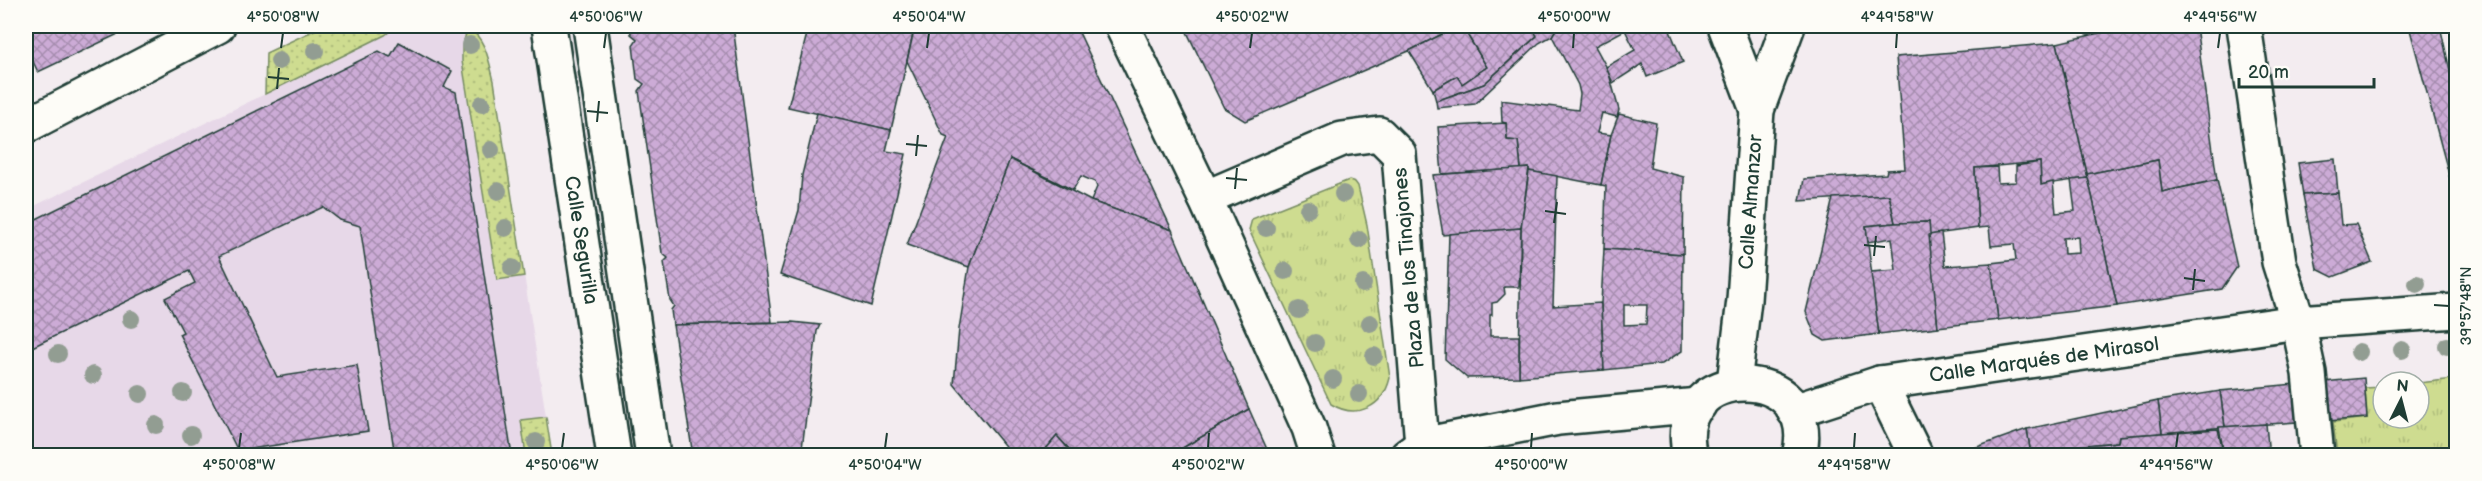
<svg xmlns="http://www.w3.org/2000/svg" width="2482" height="481" font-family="'Balsamiq Sans',sans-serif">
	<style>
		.built { fill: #e7d8e8 }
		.grass { fill: url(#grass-dots); stroke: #768c62; stroke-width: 1.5 }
		.park { fill: url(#park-tufts); stroke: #768c62; stroke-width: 1.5 }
		.building { fill: url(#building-cross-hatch); stroke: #1f3d34; stroke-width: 1.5; fill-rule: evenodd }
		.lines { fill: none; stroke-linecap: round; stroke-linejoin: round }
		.minor-casing { stroke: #1f3d34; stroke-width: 38 }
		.major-casing { stroke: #1f3d34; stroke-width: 38 }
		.minor { stroke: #fdfcf7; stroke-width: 33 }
		.major { stroke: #fdfcf7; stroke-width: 33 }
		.tree { fill: #929d92 }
		.ticks { fill: none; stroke: #1f3d34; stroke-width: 2 }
		.labels { text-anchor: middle; stroke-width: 4.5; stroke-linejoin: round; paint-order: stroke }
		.street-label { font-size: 20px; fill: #1f3d34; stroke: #fdfcf7 }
		.neatline { fill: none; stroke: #1f3d34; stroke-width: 2 }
		.ticks-label { font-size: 15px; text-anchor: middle; fill: #1f3d34 }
	</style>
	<defs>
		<pattern id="grass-dots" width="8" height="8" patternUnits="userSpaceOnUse" patternTransform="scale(1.5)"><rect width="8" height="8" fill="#cedc90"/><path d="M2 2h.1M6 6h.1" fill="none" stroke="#b0be7d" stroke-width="1.8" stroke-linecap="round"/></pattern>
		<pattern id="park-tufts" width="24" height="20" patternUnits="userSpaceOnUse" patternTransform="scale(1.5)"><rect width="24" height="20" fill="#cedc90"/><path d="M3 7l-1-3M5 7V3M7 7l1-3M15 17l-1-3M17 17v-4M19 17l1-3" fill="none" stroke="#b0be7d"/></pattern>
		<pattern id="building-cross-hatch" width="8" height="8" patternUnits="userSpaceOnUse" patternTransform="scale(1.5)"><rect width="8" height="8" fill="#ccabd6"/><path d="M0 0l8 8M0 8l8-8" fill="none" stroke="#a58cae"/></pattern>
	</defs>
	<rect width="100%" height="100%" fill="#f3ecf0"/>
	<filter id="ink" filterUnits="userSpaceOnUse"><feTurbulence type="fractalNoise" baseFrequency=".0167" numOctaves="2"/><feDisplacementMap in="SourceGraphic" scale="12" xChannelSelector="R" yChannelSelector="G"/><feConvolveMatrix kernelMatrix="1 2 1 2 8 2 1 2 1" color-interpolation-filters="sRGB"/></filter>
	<g filter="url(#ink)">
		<polygon class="built" points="323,26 463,26 476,33 486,50 494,81 552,455 26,456 26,210 265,94 266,53"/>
		<g class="grass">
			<polygon points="323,26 396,26 385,35 265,94 266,53"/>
			<path d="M468 28C486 38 489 62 494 81L524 276 497 280 462 61V46Z"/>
			<polygon points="546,417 552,455 526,455 521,420"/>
		</g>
		<g class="park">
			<path d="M1349 180 1355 182 1358 186 1367 225 1390 378C1383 407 1357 420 1331 404L1249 230 1252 219Z"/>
			<polygon points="2454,379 2456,455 2337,455 2333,422 2367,418 2365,388 2383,387 2383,418 2419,418 2419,383"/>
		</g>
		<g class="building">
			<polygon points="26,26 135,26 38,72 26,47"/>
			<polygon points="630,26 733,26 772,322 673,325 671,310 674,306 670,300 664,262 668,258 662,253 639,91 644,84 637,79 633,45 637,39 631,34"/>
			<polygon points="809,26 915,26 891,130 788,107"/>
			<polygon points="915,26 1076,26 1172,230 1091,201 1097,187 1095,182 1081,176 1073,190 1010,159 969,267 907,245 948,137 943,135 907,61"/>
			<polygon points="1184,26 1458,26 1409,51 1245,121 1224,108"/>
			<polygon points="1458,26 1462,26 1487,67 1462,84 1457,76 1433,90 1409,51"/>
			<polygon points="1462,26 1532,26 1537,36 1484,84 1436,101 1433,90 1457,76 1462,84 1487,67"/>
			<polygon points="1532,26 1558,26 1552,36 1539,43 1475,104 1437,108 1436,101 1484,84 1537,36"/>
			<polygon points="1558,26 1595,27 1623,26 1625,30 1595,46 1608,70 1619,110 1617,117 1602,113 1597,133 1611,135 1601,185 1529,171 1529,168 1521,169 1518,141 1507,140 1506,123 1502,122 1501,100 1578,110 1580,94 1578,85 1552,36"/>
			<polygon points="1623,26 1668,26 1683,62 1647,77 1642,64 1613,83 1606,67 1635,50"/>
			<polygon points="2129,26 2196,26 2217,180 2162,192 2158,160 2087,174 2057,43"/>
			<polygon points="2409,26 2440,26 2456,97 2456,201"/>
			<polygon points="399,42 452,71 444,87 456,92 512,456 395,456 360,226 340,220 323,207 219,256 277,377 357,365 368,431 238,451 179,334 183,332 165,298 195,283 189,271 26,350 26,224 379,51 390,57"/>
			<polygon points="2057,43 2088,178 2041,185 2040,162 1975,168 1978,228 1929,235 1929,222 1895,223 1889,195 1800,201 1804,179 1886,174 1887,170 1905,169 1896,57"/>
			<polygon points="817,113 891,130 886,151 906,154 871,306 780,275 799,210 802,175"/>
			<polygon points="1619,114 1656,123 1650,168 1684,177 1683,254 1604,249 1606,186 1601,185 1611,135"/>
			<polygon points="1506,123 1507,140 1518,141 1521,169 1442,174 1438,127"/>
			<polygon points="1010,159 1091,201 1172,230 1249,409 1169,456 1076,456 1057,436 1040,456 1013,456 954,384 959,329 969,267"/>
			<polygon points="2335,159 2338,193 2303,195 2298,163"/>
			<polygon points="2158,160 2162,192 2217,180 2237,267 2222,289 2117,306 2087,174"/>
			<path d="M2040 162 2041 185 2053 182 2056 213 2075 211 2071 180 2088 178 2117 306 1998 320 1991 263 2016 260 2014 244 1991 246 1989 227 1978 228 1975 168 1997 167 1998 183 2016 182V166ZM2078 237 2079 253 2064 254 2063 238Z"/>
			<polygon points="1529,168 1521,228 1443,235 1433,175"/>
			<polygon points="1529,171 1557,176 1553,306 1601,303 1604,370 1519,377 1521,228"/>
			<polygon points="2338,193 2341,225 2356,224 2372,262 2333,277 2317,269 2303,195"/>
			<polygon points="1889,195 1895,223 1866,226 1879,334 1825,341 1815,335 1806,312 1833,198"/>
			<polygon points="1929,222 1938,327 1879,334 1871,272 1896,270 1892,238 1868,242 1866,226 1895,223"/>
			<polygon points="1521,228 1519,287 1504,287 1505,294 1497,302 1492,303 1492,315 1490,315 1490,336 1519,336 1519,377 1467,378 1445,359 1449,234"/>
			<polygon points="1941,233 1945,266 1991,263 1998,320 1938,327 1929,235"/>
			<path d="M1604 249 1683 254 1682 351 1662 364 1604 370 1601 303ZM1624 305H1647L1646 324 1624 325Z"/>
			<polygon points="792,322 820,325 817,331 801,456 693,456 673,325"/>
			<polygon points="2364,378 2367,418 2327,421 2324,382"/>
			<polygon points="2295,384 2297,422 2225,427 2220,391"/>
			<polygon points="2220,391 2225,427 2162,433 2158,401"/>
			<polygon points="2158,401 2162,433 2119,436 2118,442 2077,446 2078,456 2031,456 2027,429"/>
			<polygon points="1249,409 1270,456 1169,456"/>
			<polygon points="2266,424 2269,456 2224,456 2219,427"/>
			<polygon points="2027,429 2031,456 1952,456"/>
			<polygon points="2218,429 2224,456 2078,456 2077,446 2118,442 2119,436"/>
			<polygon points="1057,436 1073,454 1076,456 1040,456"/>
		</g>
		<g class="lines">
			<g class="minor-casing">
				<g id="minor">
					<polyline points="549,26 614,456"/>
					<polyline points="590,26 653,456"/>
					<polyline points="1122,26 1205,198"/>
					<polyline points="1725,26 1757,110"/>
					<polyline points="2244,26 2279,262 2298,322 2309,373 2317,456"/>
					<polyline points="26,126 218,26"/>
					<polyline points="1880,383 1916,456"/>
					<polyline points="1794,411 1880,383 2008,364 2298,322 2456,311"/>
					<polyline points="1318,456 1309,428 1205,198 1342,139 1379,134 1399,154 1422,445"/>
					<polyline points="1407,456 1422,445 1558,418 1699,405"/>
				</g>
			</g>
			<g class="major-casing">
				<g id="major">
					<polyline points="1734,383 1744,300 1757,110 1788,26"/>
					<path d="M1690 456C1665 360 1824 360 1799 456"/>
				</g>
			</g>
			<use href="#minor" class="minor"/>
			<use href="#major" class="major"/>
		</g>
		<g class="tree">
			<circle cx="470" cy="45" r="9"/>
			<circle cx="315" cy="51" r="9"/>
			<circle cx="279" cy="61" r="9"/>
			<circle cx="482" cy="104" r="9"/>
			<circle cx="491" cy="150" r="9"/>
			<circle cx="498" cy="191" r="9"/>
			<circle cx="1343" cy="194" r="9"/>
			<circle cx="1308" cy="209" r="9"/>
			<circle cx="505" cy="228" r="9"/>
			<circle cx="1266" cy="228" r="9"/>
			<circle cx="1359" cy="240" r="9"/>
			<circle cx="512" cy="268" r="9"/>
			<circle cx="1285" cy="271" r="9"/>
			<circle cx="1363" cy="284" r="9"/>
			<circle cx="2417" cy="284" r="9"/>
			<circle cx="1299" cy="310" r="9"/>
			<circle cx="131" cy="319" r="9"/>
			<circle cx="1370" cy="323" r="9"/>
			<circle cx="1315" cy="343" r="9"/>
			<circle cx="2447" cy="346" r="9"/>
			<circle cx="2402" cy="350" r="9"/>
			<circle cx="2359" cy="352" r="9"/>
			<circle cx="58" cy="354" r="9"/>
			<circle cx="1374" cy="356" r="9"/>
			<circle cx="93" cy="375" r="9"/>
			<circle cx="1333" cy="379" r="9"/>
			<circle cx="183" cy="393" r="9"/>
			<circle cx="140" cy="394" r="9"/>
			<circle cx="1359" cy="394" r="9"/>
			<circle cx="156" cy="425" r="9"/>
			<circle cx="191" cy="435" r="9"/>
			<circle cx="536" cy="442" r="9"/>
		</g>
	</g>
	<path class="ticks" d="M281 48 283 33M604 48 606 33M927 48 929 33M1250 48 1252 33M1573 48 1574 33M1896 48 1897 33M2218 48 2220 33M268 77 289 79M277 89 279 68M587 111 608 113M597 122 599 101M906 144 927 146M916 156 918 135M1226 178 1247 180M1235 189 1237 168M1545 211 1566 214M1554 223 1557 202M1864 245 1885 247M1874 256 1876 236M2184 278 2205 281M2193 290 2195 269M2434 305 2449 306M239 448 241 433M562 448 564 433M885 448 887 433M1208 448 1209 433M1531 448 1532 433M1854 448 1855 433M2176 448 2178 433"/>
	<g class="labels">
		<g class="street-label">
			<text transform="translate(1750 202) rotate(-86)" y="7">Calle Almanzor</text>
			<text transform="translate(582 240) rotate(81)" y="7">Calle Segurilla</text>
			<text transform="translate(1408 268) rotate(-95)" y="7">Plaza de los Tinajones</text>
			<text transform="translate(2044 359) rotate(-8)" y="7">Calle Marqués de Mirasol</text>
		</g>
	</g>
	<rect width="2482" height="481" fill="none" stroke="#fdfcf7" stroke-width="66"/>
	<g transform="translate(2401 400) rotate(6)"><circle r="28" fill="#fdfcf7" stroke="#a4b0a9" stroke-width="1.5"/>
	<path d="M0-4.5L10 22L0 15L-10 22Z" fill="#1f3d34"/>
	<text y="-9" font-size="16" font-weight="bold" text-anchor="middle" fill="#1f3d34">N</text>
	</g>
	<path d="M2239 78v9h135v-9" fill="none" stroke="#1f3d34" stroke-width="3"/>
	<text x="2248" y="78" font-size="18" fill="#1f3d34" stroke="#fdfcf7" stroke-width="4.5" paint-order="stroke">20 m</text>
	<rect x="33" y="33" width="2416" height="415" class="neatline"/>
	<g class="ticks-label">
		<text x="283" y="22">4°50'08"W</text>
		<text x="606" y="22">4°50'06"W</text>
		<text x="929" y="22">4°50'04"W</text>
		<text x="1252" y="22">4°50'02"W</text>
		<text x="1574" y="22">4°50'00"W</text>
		<text x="1897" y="22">4°49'58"W</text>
		<text x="2220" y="22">4°49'56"W</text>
		<text transform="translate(2466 306) rotate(-90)" y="5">39°57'48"N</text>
		<text x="239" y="470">4°50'08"W</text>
		<text x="562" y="470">4°50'06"W</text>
		<text x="885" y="470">4°50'04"W</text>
		<text x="1208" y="470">4°50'02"W</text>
		<text x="1531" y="470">4°50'00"W</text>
		<text x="1854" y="470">4°49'58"W</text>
		<text x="2176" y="470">4°49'56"W</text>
	</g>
</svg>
